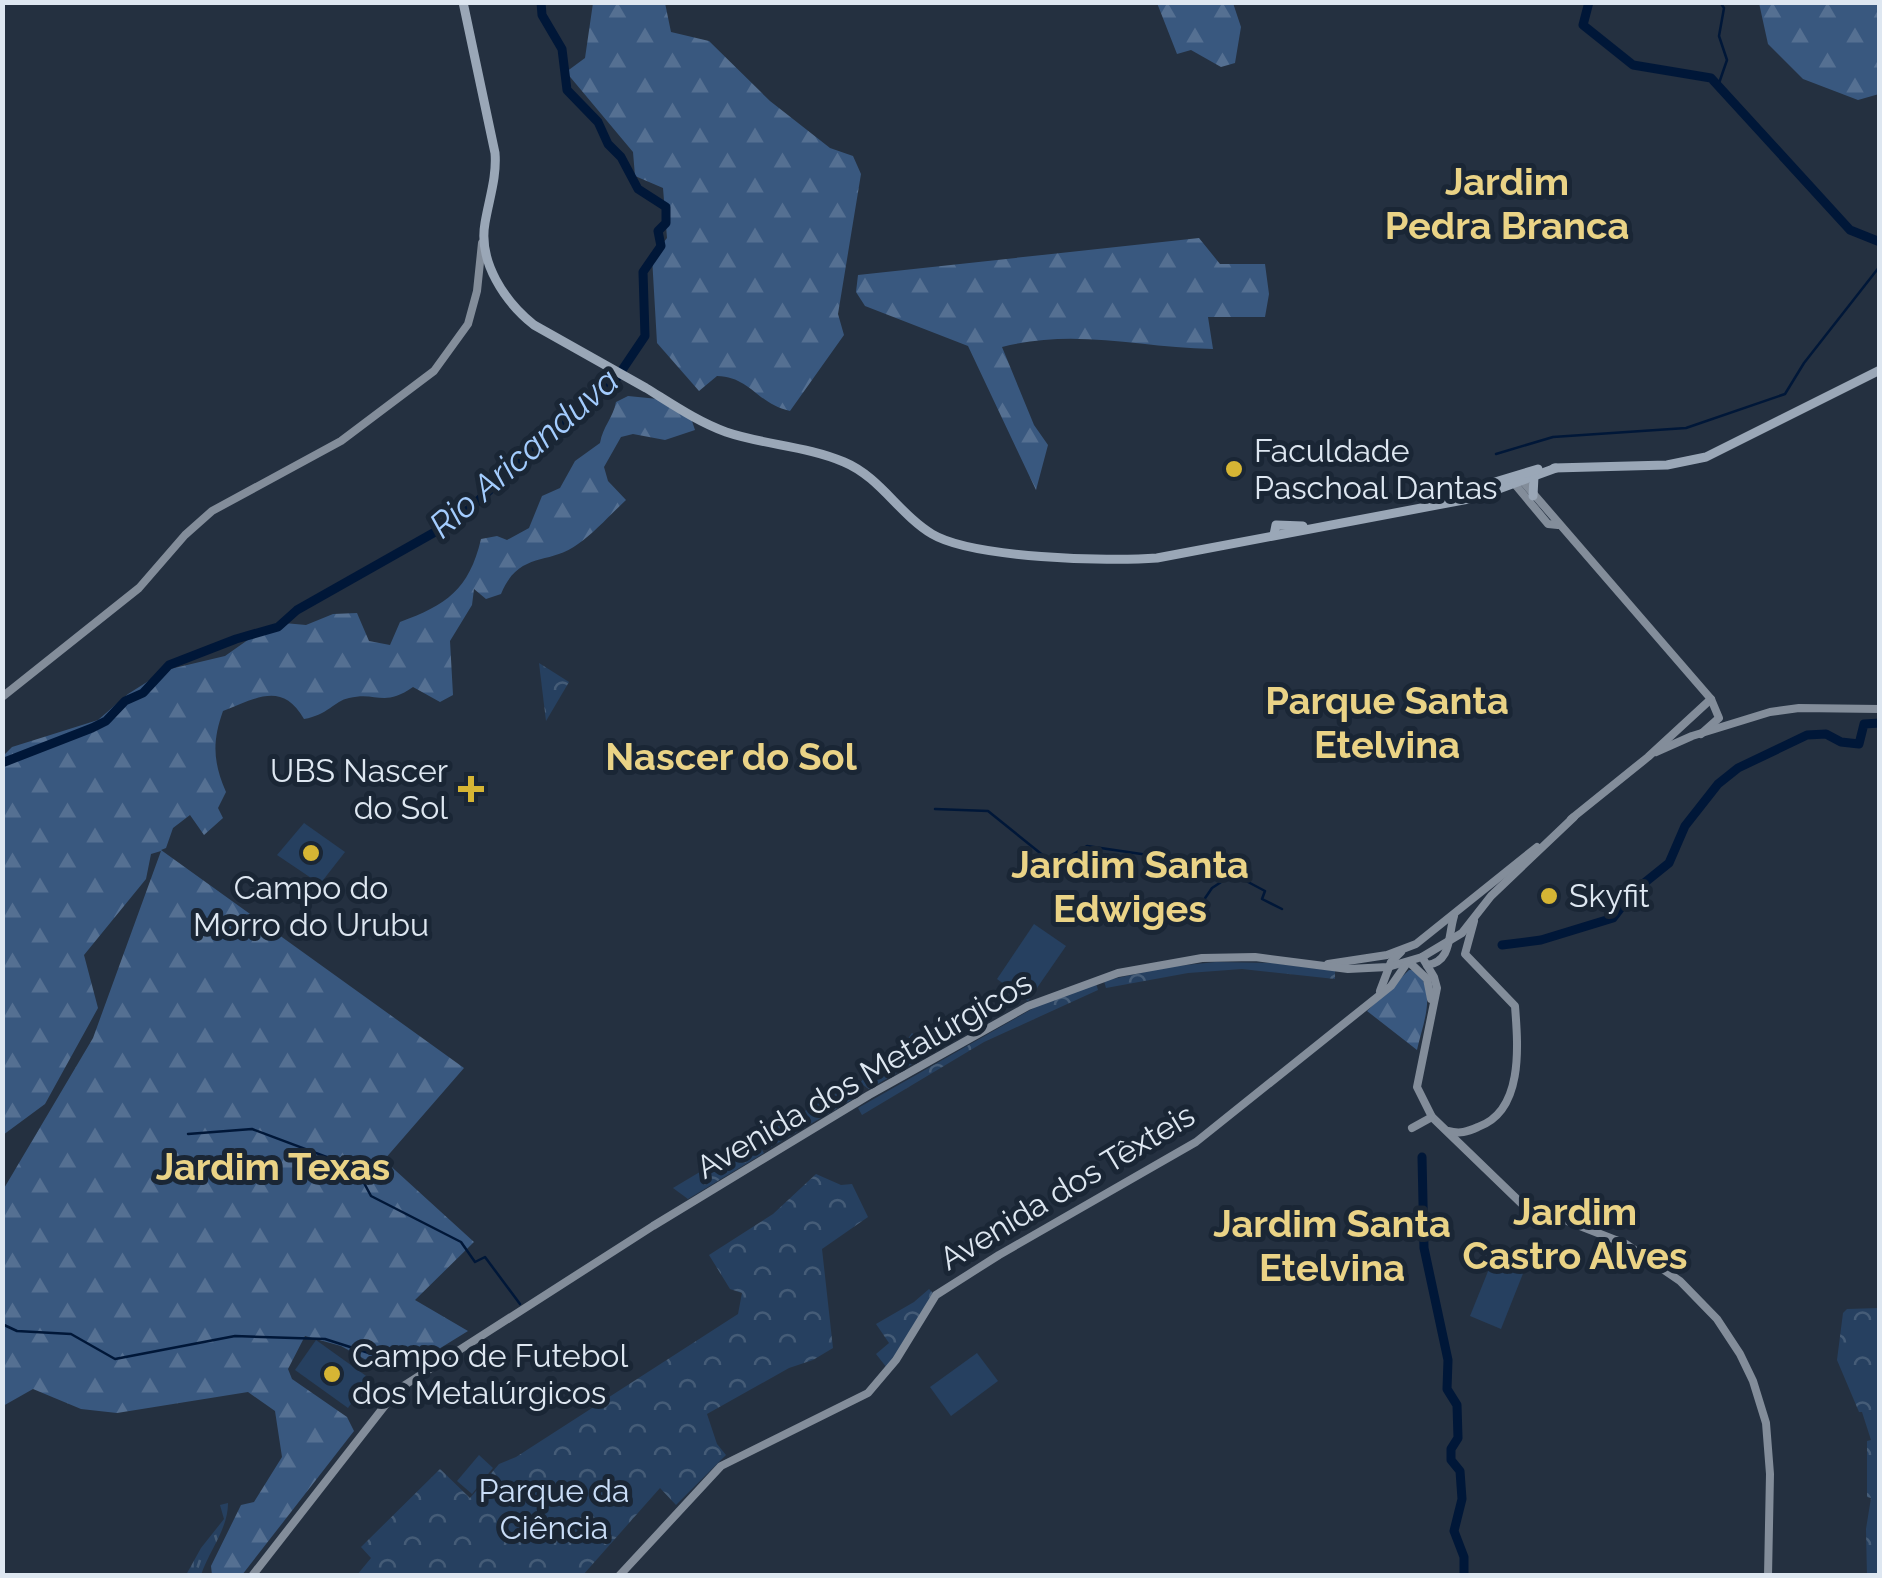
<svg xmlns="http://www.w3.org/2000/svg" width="1882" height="1578" font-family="Raleway,sans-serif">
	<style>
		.grass { fill: url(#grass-tufts) }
		.forest { fill: url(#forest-firs) }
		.park { fill: url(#park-crowns) }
		.pitch { fill: #264060 }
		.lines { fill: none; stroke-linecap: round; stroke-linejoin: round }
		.stream { stroke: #001738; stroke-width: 2.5 }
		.river { stroke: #001738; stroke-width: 9 }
		.secondary { stroke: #838d9a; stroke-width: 8 }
		.primary { stroke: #9aa7b7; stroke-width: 9 }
		.poi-dot { fill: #d6b534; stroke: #1a2635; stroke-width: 4 }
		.labels { text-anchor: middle; stroke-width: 10; stroke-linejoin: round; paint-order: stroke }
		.poi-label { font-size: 32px; fill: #dee7f1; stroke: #1a2635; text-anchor: start }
		.street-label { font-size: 32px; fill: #dee7f1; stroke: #1a2635 }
		.park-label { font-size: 32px; fill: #c9ddf7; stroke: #1a2635 }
		.water-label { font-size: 35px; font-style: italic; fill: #a3ccfe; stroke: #1a2635 }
		.quarter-label { font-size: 38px; font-weight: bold; fill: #ead386; stroke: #1a2635 }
	</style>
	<defs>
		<pattern id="grass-tufts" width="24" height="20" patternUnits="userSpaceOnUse" patternTransform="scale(2.5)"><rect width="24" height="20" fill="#264060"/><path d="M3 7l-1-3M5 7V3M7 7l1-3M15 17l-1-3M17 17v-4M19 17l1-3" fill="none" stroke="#455c77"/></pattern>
		<pattern id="forest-firs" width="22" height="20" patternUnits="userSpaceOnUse" patternTransform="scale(2.5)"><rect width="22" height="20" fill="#39587f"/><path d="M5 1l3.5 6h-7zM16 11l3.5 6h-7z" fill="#557092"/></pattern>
		<pattern id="park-crowns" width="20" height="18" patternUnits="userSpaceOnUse" patternTransform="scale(2.5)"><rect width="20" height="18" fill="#264060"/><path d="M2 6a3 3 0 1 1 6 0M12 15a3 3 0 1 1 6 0" fill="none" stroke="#455c77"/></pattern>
	</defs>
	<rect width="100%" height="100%" fill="#243040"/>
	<path class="grass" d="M228 1503C228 1529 209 1551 201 1575H186L201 1548 224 1519 220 1505Z"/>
	<g class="forest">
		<path d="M593 3H665L671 32 709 41 770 101 830 148 853 156 861 174 838 314 844 335 790 411C757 404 751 377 717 376L699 391 657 343 652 257 667 238 663 188 635 176 633 152 566 72 585 58Z"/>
		<polygon points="1157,3 1233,3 1241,27 1235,63 1221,67 1191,50 1177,54"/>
		<polygon points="1759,3 1879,3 1879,94 1858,100 1803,79 1768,44"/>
		<path d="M1199 238 1220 264H1265L1269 294 1265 317H1208L1213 349C1139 348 1077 328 1002 347L1034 425 1048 445 1036 490 968 346 865 306 856 292 858 275Z"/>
		<path d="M628 396 658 399 691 418 695 430 665 440 633 434 621 437 604 467 608 481 626 500C610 515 595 532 578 544 549 566 519 550 501 594L486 599 474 589 472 605 450 641 453 695 440 702 413 687C383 708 377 691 349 698 334 701 328 715 304 719 282 681 257 698 223 711 212 742 213 762 226 792L218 808 223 818 204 835 190 815 173 828 166 848 161 850 464 1068 384 1160 474 1242 415 1300 468 1331 408 1368 377 1366 341 1346 305 1336 288 1369 292 1379 347 1417 354 1431 242 1575H212L211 1566 241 1505 254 1502 282 1457 275 1411 248 1392 117 1413 81 1409 33 1389 3 1406V1190L93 1038 161 851 151 854 146 879 84 955 98 1008 45 1104 3 1135V756L12 747 98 720 128 694 166 670 225 656 252 637 284 623 306 625 333 614 357 613 369 641 390 645 400 622C446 605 469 590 481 539L497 536 507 540 529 528 542 496 560 488 575 461 600 443C603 426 613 418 616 402Z"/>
		<path d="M1409 970H1416C1437 993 1423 1023 1417 1050L1367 1011Z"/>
	</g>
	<g class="park">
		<polygon points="539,663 569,682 546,721"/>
		<polygon points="1216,962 1274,963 1335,971 1335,979 1242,969 1188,973 1106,988 1104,981 1167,967"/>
		<polygon points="1096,983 1098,990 984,1042 862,1115 858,1108 1039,1005"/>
		<polygon points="912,1033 936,1050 869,1089 860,1083 880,1058 890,1063"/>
		<polygon points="850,1086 860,1095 771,1147 763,1134"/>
		<polygon points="755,1139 764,1153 688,1199 673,1188"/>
		<polygon points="816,1174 841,1185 852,1184 868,1217 822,1249 833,1348 813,1360 789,1368 707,1414 717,1444 726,1455 676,1505 660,1488 583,1575 357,1575 371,1558 361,1547 440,1469 470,1498 499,1464 516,1457 738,1314 742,1293 730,1289 709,1255 773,1214"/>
		<polygon points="929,1289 934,1294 887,1368 876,1354 889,1343 876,1324 914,1302"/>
		<polygon points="1879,1308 1880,1575 1867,1576 1866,1529 1871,1498 1867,1497 1867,1441 1871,1440 1862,1412 1859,1412 1837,1360 1843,1313 1847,1309"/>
	</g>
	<g class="pitch">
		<polygon points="304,823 345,852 320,884 277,855"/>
		<polygon points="1034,924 1066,946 1028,1001 997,979"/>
		<polygon points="1495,1254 1526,1266 1501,1329 1470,1316"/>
		<polygon points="316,1340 369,1378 348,1408 295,1370"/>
		<polygon points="977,1353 998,1381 951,1416 930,1387"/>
		<polygon points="479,1455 493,1468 472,1494 457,1481"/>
	</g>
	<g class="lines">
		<g class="stream">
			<polyline points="1718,86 1727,60 1719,36 1724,8 1720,2"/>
			<polyline points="1496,454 1553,437 1686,428 1785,394 1804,363 1880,266"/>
			<polyline points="935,809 988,811 1055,865 1087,846 1189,861 1199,866 1216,865 1265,891 1262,899 1282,909"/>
			<polyline points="1113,911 1151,923 1179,918 1197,910 1212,888 1235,873"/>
			<polyline points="188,1134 252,1129 356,1168 371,1196 461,1242 475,1262 485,1257 520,1304"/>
			<polyline points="2,1324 17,1331 71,1334 115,1359 235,1336 325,1339 394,1361 429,1363"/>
		</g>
		<g class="river">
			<polyline points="1589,2 1583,25 1633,65 1711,78 1850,230 1880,242"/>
			<polyline points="2,763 92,728 106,721 125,701 143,693 169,665 236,639 278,627 297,610 458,519 580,408 612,385 645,336 643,272 661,246 658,231 666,223 666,207 638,189 621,157 608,144 598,122 567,90 562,49 542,15 541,2"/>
			<polyline points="1502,945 1541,940 1613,918 1633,892 1669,863 1685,826 1718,784 1738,768 1807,735 1826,734 1841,742 1859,744 1864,724 1880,723"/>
			<polyline points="1422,1157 1424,1248 1448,1360 1447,1389 1457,1405 1458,1438 1451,1449 1451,1460 1460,1471 1462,1499 1454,1531 1464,1557 1464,1576"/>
		</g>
		<g class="secondary">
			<polyline points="1519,477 1711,699 1719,718 1701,734"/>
			<polyline points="1513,482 1548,524 1558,525"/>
			<polyline points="2,697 139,588 185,535 212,511 341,441 434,371 468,324 477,291 482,243"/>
			<polyline points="1656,752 1692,736 1770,712 1799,708 1880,709"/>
			<polyline points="1571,819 1648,757 1711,699"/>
			<polyline points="1422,957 1434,977 1437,988 1417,1087 1432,1117 1521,1203 1626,1244 1680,1281 1717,1319 1740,1354 1753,1381 1766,1423 1770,1474 1768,1576"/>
			<polyline points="1409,962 1427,979 1431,999"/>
			<polyline points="1328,964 1387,955 1416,944 1537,847"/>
			<path d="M1427 965C1452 962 1448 935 1454 916"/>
			<polyline points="1380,991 1391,962 1401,952"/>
			<polyline points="1412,1128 1432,1117"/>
			<path d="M1448 1131C1460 1134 1467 1132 1478 1127 1524 1111 1518 1045 1515 1006L1465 954 1474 921"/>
			<polyline points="252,1576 397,1390 653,1226 869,1095 1028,1006 1118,973 1202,958 1255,957 1348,969 1388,967 1422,957 1462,933 1491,896 1574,817"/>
			<polyline points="619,1576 721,1466 868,1393 896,1360 936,1295 999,1255 1196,1142 1391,986 1407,963"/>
		</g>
		<g class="primary">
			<path d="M463 2 495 153C497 177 489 199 485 223 478 262 505 302 534 325 571 346 609 367 646 388 672 404 698 422 726 432 764 445 807 446 844 462 880 477 899 514 932 534 972 558 1108 562 1157 558L1474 498 1556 468"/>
			<polyline points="1554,468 1667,465 1706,457 1880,370"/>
			<polyline points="1533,496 1534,476"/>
			<polyline points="1437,502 1442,498 1538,469"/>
			<polyline points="1274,535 1276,525 1303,526"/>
		</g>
	</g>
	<g class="poi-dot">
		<circle cx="1234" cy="469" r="10"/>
		<path d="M466 774h10v10h10v10h-10v10h-10v-10h-10v-10h10z"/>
		<circle cx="311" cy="853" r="10"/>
		<circle cx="1549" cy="896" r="10"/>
		<circle cx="332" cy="1374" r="10"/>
	</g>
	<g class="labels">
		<g class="poi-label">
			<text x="1254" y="462">Faculdade<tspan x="1254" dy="37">Paschoal Dantas</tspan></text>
			<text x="448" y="782" text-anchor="end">UBS Nascer<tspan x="448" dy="37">do Sol</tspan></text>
			<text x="311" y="899" text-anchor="middle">Campo do<tspan x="311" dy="37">Morro do Urubu</tspan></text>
			<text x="1569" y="907">Skyfit</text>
			<text x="352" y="1367">Campo de Futebol<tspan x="352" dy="37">dos Metalúrgicos</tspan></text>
		</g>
		<g class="street-label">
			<text transform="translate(864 1075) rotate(-30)" y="11">Avenida dos Metalúrgicos</text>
			<text transform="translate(1067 1187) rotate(-31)" y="11">Avenida dos Têxteis</text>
		</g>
		<g class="park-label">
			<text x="554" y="1502">Parque da<tspan x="554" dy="37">Ciência</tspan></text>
		</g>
		<g class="water-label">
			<text transform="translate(524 453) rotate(-41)" y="12">Rio Aricanduva</text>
		</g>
		<g class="quarter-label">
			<text x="1507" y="195">Jardim<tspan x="1507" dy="44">Pedra Branca</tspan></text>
			<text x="1387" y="714">Parque Santa<tspan x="1387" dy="44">Etelvina</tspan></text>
			<text x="731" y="770">Nascer do Sol</text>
			<text x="1130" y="878">Jardim Santa<tspan x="1130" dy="44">Edwiges</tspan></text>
			<text x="273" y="1180">Jardim Texas</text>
			<text x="1575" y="1225">Jardim<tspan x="1575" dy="44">Castro Alves</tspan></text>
			<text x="1332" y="1237">Jardim Santa<tspan x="1332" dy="44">Etelvina</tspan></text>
		</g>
	</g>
	<rect width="1882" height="1578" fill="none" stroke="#dee7f1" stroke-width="10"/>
</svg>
